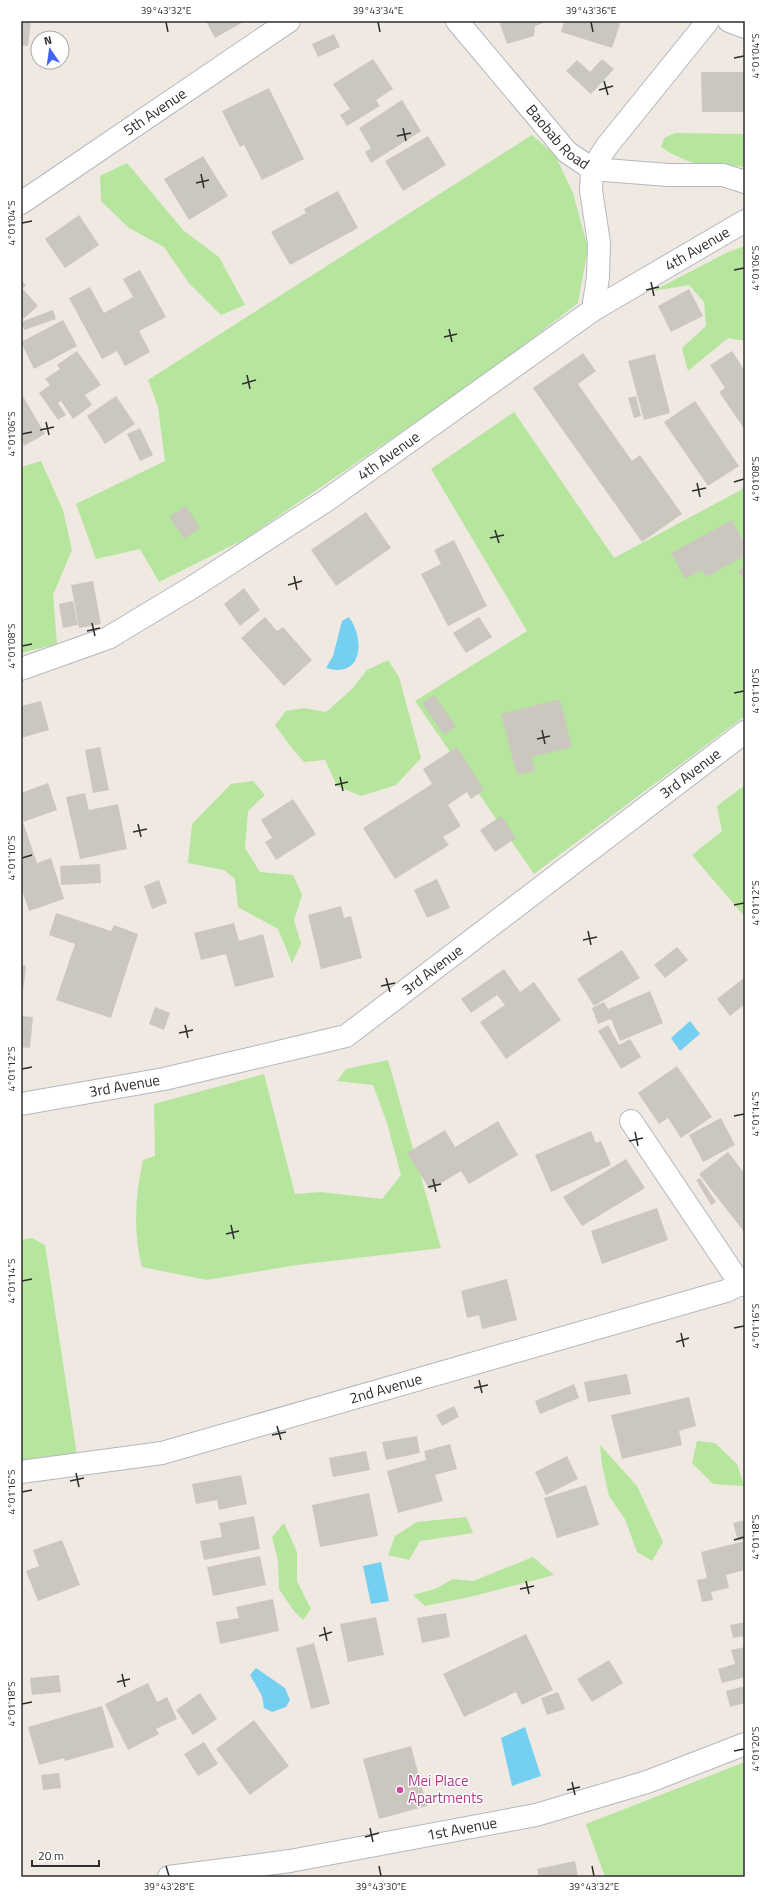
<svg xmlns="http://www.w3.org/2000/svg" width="766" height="1898" font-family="'Titillium Web',sans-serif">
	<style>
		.green { fill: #b6e59e }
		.water { fill: #75cff0 }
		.building { fill: #cbc7bf }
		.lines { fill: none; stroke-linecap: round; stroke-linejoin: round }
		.street-casing { stroke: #b4b7c1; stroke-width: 24 }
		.street { stroke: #fff; stroke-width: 22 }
		.ticks { fill: none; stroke: #2e2e2e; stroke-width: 1.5 }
		.hotel-dot { fill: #d1479c; stroke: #fff; stroke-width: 1.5 }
		.labels { text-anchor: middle; stroke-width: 3; stroke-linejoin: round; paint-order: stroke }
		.street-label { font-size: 15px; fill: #2e2e2e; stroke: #fff }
		.hotel-label { font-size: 15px; fill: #b23c85; stroke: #fff; text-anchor: start }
		.neatline { fill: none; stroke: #2e2e2e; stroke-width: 1.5 }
		.ticks-label { font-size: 10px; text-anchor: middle; fill: #2e2e2e }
	</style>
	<rect width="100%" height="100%" fill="#efe9e1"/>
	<g class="green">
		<path d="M675 133 745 134V167C732 165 720 166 708 166 695 165 672 155 661 147L664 138Z"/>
		<polygon points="532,135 555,155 573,193 588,248 578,303 492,370 245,539 159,582 140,549 96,559 76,504 165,461 158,407 148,380"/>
		<polygon points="127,163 183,230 219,257 245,305 221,315 188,282 164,247 129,228 101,201 100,176"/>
		<polygon points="745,246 745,341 728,338 688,371 682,348 706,326 704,302 689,285 653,291 728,252"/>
		<polygon points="514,412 614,558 741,490 745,485 745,716 534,874 415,701 527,631 431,469"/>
		<polygon points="41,461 63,510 72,550 53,595 57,644 21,653 21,467"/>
		<polygon points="388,660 399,677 421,758 396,785 361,796 337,786 325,760 304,762 291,747 275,725 286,711 304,708 326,712 351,690 367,670"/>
		<polygon points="253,781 265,795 248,811 245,848 260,872 293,875 302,895 294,920 301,944 292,963 278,929 238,907 235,879 224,870 188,863 192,824 231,784"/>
		<polygon points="745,785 745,917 692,855 722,831 717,806"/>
		<path d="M388 1060 441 1248 297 1265 207 1280 142 1267C133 1232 135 1196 143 1160L155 1156 154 1104 264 1074 295 1194 321 1192 382 1199 401 1175 387 1123 373 1085 337 1081 346 1069Z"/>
		<polygon points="32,1238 45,1245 77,1455 21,1460 21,1240"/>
		<polygon points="697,1441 715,1443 737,1464 744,1486 713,1484 692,1463"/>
		<polygon points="600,1445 637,1486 663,1542 652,1561 637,1552 625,1519 609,1496 602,1465"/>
		<polygon points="466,1517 473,1533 420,1541 409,1560 388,1555 395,1536 417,1522"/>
		<polygon points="284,1523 297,1552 297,1581 311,1609 303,1620 293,1610 279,1589 278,1561 272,1537"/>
		<polygon points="533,1557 554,1575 474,1596 425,1606 413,1595 435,1589 453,1579 473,1581"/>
		<polygon points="745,1762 745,1877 605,1877 586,1824"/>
	</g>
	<g class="water">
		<path d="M349 617C365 640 363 679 326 668L333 656 342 621Z"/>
		<polygon points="690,1021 700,1034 680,1051 671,1038"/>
		<polygon points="381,1562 389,1601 371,1604 363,1566"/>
		<polygon points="256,1668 285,1688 290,1700 286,1707 272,1712 264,1708 262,1696 250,1675"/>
		<polygon points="525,1727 541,1776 512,1786 501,1738"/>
	</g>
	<g class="building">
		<polygon points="21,21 31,21 28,46 21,45"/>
		<polygon points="206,21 245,21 215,38"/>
		<polygon points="499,21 549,21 535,26 534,36 507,44"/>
		<polygon points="564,21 621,21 612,48 561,32"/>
		<polygon points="334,34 340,47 318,57 312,44"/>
		<polygon points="373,59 393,89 376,100 380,106 347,126 340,115 350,109 333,84"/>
		<polygon points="602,59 614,69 591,94 566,71 577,60 590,72"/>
		<polygon points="701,72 745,72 745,112 702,112"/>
		<polygon points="269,88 304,159 262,180 244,145 240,147 222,111"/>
		<polygon points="402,100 421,131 371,163 365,152 371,148 359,128"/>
		<polygon points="428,136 446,165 403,191 385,161"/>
		<polygon points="203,156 228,196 189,220 164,179"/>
		<polygon points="338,191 358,228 290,265 271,232 306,213 304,209"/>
		<polygon points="79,215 99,245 65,268 45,239"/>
		<polygon points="140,270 166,317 139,331 150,352 125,366 117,351 102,359 69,298 90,287 104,313 133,297 123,279"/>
		<polygon points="21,279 26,286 21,289"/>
		<polygon points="23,289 38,306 21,321 21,291"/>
		<polygon points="689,289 703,316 671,332 658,306"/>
		<polygon points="53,310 56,319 24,330 21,322"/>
		<polygon points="63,320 77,346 34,369 21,342"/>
		<polygon points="77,351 101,385 85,395 92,405 73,419 61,401 58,403 66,415 58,420 39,393 50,385 45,379 60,369 57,365"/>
		<polygon points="732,351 743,368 745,367 745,426 743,427 719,392 725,388 710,365"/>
		<polygon points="583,353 596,371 578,384 632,461 640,455 682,514 642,542 533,388"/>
		<polygon points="655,354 670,413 644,420 628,361"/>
		<polygon points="21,393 45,434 24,446 21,440"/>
		<polygon points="116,396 135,424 105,444 87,416"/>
		<polygon points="636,396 641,416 634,418 628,398"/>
		<polygon points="695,401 739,466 708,486 664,422"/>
		<polygon points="140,428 153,455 140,461 127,434"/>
		<polygon points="186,506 200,528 184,539 169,517"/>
		<polygon points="366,512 391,548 336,586 311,550"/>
		<polygon points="732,520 745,544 745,556 706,577 702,570 685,579 671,553"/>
		<polygon points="454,540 487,606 448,626 421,574 441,564 434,550"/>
		<polygon points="745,566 745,581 738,571"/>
		<polygon points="93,581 101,624 79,628 71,585"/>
		<polygon points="244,588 260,610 240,626 224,604"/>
		<polygon points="73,601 78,625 63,628 59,604"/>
		<polygon points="265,617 277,631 283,627 312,660 284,686 241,638"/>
		<polygon points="479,617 492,637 466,653 453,633"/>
		<polygon points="434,695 456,726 444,735 422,703"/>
		<polygon points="560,699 572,747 532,757 535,771 517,775 501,714"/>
		<polygon points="41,701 49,730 21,738 21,706"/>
		<polygon points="100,747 109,790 93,793 85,750"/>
		<polygon points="457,747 484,790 471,799 467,792 448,805 461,826 443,837 449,845 395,879 363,828 432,784 423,769"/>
		<polygon points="48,783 57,810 23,822 37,863 51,858 64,899 29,911 21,887 21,793"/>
		<polygon points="85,793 89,810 118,804 127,849 80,859 66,797"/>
		<polygon points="293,799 316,834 276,860 265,842 272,838 261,820"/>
		<polygon points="501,816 516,838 495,852 480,830"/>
		<polygon points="100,864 101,883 61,885 60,866"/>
		<polygon points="437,879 450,908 427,918 414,890"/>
		<polygon points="159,880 167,903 152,909 144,886"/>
		<polygon points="341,906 344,918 351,916 362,958 321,969 308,915"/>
		<polygon points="56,913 111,931 114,925 138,934 111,1018 56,1000 75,944 49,935"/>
		<polygon points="234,923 239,941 263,934 274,977 235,987 226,954 201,960 194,933"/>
		<polygon points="677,947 688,960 665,978 654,965"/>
		<polygon points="622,950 640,978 594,1006 577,979"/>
		<polygon points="21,965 26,966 22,1000 21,1000"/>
		<polygon points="504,969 520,992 534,982 561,1020 506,1059 480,1022 505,1005 497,995 471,1013 461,999"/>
		<polygon points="745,977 745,1004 730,1016 717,999"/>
		<polygon points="650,991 663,1023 620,1041 611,1019 598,1024 592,1008 604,1002 608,1009"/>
		<polygon points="155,1007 170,1013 164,1030 149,1024"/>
		<polygon points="21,1016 33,1017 30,1048 21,1047"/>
		<polygon points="608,1025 619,1045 630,1039 641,1057 621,1069 598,1031"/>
		<polygon points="677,1066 712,1117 681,1138 668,1118 659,1124 638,1093"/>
		<polygon points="721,1118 735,1145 703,1162 689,1135"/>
		<polygon points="498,1121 518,1155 469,1184 461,1171 430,1190 407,1153 445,1130 455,1147"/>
		<polygon points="591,1131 596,1143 601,1141 611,1165 551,1192 535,1155"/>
		<polygon points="728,1152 745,1174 745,1233 699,1174"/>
		<polygon points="626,1159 645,1188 582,1226 563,1197"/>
		<polygon points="700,1178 716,1202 711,1205 696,1180"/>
		<polygon points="657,1208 668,1240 602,1264 591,1231"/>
		<polygon points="507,1279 517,1320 482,1329 479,1315 467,1318 461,1291"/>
		<polygon points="627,1374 631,1394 588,1402 584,1382"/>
		<polygon points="574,1384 579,1398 540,1414 535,1401"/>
		<polygon points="689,1397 696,1426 679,1431 682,1445 622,1459 611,1415"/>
		<polygon points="454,1406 459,1417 442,1426 436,1415"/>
		<polygon points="417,1436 420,1453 386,1460 382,1442"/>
		<polygon points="450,1444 457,1469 435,1475 443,1501 398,1513 387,1471 426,1460 424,1451"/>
		<polygon points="366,1451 370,1470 333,1477 329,1458"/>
		<polygon points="567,1456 578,1479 546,1495 535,1472"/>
		<polygon points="241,1475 247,1504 219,1510 217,1500 196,1504 192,1484"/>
		<polygon points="586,1485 599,1525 557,1538 544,1498"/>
		<polygon points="369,1493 378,1536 320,1547 312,1505"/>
		<polygon points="254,1516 260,1549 204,1560 200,1541 222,1537 219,1523"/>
		<polygon points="745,1520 745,1539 738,1541 733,1523"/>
		<polygon points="62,1540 80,1585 38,1601 26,1571 39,1566 33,1550"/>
		<polygon points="745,1541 745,1570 726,1575 729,1588 711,1592 713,1600 702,1602 697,1580 707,1578 701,1552"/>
		<polygon points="260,1556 266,1585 213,1596 207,1567"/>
		<polygon points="273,1599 279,1631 220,1644 216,1622 239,1618 236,1607"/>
		<polygon points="446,1613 450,1637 422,1643 417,1618"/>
		<polygon points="376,1617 384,1655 348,1662 340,1624"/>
		<polygon points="745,1622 745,1636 733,1638 730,1625"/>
		<polygon points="526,1634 553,1690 522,1705 516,1692 464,1717 443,1674"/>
		<polygon points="314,1643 330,1704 311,1709 296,1648"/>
		<polygon points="745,1647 745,1677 722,1683 718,1669 735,1664 731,1650"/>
		<polygon points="609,1660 623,1683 592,1702 577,1679"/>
		<polygon points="59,1675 61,1692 32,1695 30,1678"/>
		<polygon points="148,1683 157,1702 167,1697 177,1719 156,1729 159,1734 128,1750 105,1704"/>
		<polygon points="745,1686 745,1703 730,1707 726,1691"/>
		<polygon points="558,1692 565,1709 547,1715 541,1698"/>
		<polygon points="200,1693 217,1719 193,1735 176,1710"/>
		<polygon points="102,1706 114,1747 65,1761 64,1758 39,1765 28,1727"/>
		<polygon points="254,1720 289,1766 250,1795 216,1749"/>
		<polygon points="204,1742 218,1764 198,1776 184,1754"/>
		<polygon points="411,1746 427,1806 379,1819 363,1759"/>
		<polygon points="59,1773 61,1788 43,1790 41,1775"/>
		<polygon points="575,1861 578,1877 539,1877 537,1869"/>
	</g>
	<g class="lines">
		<g class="street-casing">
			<g id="street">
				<path id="s1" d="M457 21 567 152 592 169 668 175H723L745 182"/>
				<polyline points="729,21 745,27"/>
				<path id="s2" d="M21 203 289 21"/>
				<polyline points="593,310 598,277 599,243 591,190 592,169 607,146 708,21"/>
				<path id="s3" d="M21 669 108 638 196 585 327 500 593 310 745 221"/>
				<path id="s4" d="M21 1104 164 1079 346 1036 745 732"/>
				<polyline points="631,1121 741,1285"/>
				<path id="s5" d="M21 1472 162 1453 726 1291 745 1282"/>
				<path id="s6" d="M169 1877 290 1861 536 1815 647 1782 745 1744"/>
			</g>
		</g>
		<use href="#street" class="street"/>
	</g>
	<path class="ticks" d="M166 22 168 32M378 22 380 32M591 22 593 32M734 58 744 56M604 81 608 95M599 90 613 86M403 128 406 141M397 136 411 133M201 174 204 188M196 183 209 180M22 223 32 221M734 270 744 268M651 282 654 296M646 290 659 287M449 329 452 342M444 337 457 334M247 375 250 389M242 384 256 380M46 422 49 435M40 430 54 427M22 434 32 432M734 482 744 479M697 483 700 497M692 491 706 488M495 530 499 543M490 538 504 535M294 576 297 590M288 585 302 581M92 623 95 636M87 631 100 628M22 646 32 644M734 693 744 691M542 730 545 744M537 739 550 736M340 777 343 791M335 785 348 782M138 824 141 837M133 832 147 829M22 858 32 855M734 905 744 903M588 931 591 945M583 940 597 937M386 978 390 992M381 986 395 983M185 1025 188 1038M179 1033 193 1030M22 1069 32 1067M734 1116 744 1114M635 1132 638 1146M629 1141 643 1138M433 1179 436 1192M428 1187 441 1184M231 1225 234 1239M226 1234 239 1231M22 1281 32 1279M734 1328 744 1326M681 1333 684 1347M676 1342 689 1338M479 1380 482 1393M474 1388 488 1385M277 1426 281 1440M272 1435 286 1432M76 1473 79 1487M70 1481 84 1478M22 1492 32 1490M734 1540 744 1537M526 1581 529 1594M520 1589 534 1586M324 1627 327 1641M319 1636 332 1632M122 1674 125 1687M117 1682 130 1679M22 1704 32 1702M734 1751 744 1749M572 1782 575 1795M567 1790 580 1787M370 1828 373 1842M365 1837 379 1833M166 1866 169 1876M379 1866 381 1876M592 1866 594 1876"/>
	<circle class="hotel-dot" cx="400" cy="1790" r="4"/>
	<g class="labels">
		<g class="street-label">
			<text dy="5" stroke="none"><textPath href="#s2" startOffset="162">5th Avenue</textPath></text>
			<text dy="5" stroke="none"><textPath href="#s1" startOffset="154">Baobab Road</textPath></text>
			<text dy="5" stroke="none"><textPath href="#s3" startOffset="799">4th Avenue</textPath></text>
			<text dy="5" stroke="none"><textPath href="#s3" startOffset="427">4th Avenue</textPath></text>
			<text dy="5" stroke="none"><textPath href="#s4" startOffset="765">3rd Avenue</textPath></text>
			<text dy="5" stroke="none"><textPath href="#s4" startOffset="441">3rd Avenue</textPath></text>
			<text dy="5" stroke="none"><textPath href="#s4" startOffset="105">3rd Avenue</textPath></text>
			<text dy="5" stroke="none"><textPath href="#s5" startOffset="375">2nd Avenue</textPath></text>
			<text dy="5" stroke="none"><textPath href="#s6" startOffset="297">1st Avenue</textPath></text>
		</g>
		<g class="hotel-label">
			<text x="408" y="1786">Mei Place<tspan x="408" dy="17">Apartments</tspan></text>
		</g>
	</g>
	<rect width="766" height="1898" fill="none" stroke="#ffffff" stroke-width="44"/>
	<g transform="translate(50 50) rotate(347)"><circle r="19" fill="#ffffff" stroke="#ababab"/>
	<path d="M0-3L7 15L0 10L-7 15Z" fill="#4264fb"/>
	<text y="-6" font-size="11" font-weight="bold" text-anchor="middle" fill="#2e2e2e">N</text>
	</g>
	<path d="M32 1860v6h67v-6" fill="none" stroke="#2e2e2e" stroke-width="2"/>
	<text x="38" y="1860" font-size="12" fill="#2e2e2e" stroke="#ffffff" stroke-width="3" paint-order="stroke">20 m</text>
	<rect x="22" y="22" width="722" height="1854" class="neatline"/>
	<g class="ticks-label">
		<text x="166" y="14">39°43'32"E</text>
		<text x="378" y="14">39°43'34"E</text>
		<text x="591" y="14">39°43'36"E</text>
		<text transform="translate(755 56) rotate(-90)" y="4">4°01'04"S</text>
		<text transform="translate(11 223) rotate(-90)" y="4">4°01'04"S</text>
		<text transform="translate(755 268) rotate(-90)" y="4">4°01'06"S</text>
		<text transform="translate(11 434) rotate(-90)" y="4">4°01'06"S</text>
		<text transform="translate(755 479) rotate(-90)" y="4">4°01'08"S</text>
		<text transform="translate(11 646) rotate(-90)" y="4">4°01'08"S</text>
		<text transform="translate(755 691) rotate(-90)" y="4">4°01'10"S</text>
		<text transform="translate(11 858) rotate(-90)" y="4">4°01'10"S</text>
		<text transform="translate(755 903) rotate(-90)" y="4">4°01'12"S</text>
		<text transform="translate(11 1069) rotate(-90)" y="4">4°01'12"S</text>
		<text transform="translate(755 1114) rotate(-90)" y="4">4°01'14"S</text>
		<text transform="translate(11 1281) rotate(-90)" y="4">4°01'14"S</text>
		<text transform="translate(755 1326) rotate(-90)" y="4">4°01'16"S</text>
		<text transform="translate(11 1492) rotate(-90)" y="4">4°01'16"S</text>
		<text transform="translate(755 1537) rotate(-90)" y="4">4°01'18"S</text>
		<text transform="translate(11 1704) rotate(-90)" y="4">4°01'18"S</text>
		<text transform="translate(755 1749) rotate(-90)" y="4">4°01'20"S</text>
		<text x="169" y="1890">39°43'28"E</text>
		<text x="381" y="1890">39°43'30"E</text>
		<text x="594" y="1890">39°43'32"E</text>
	</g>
</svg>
